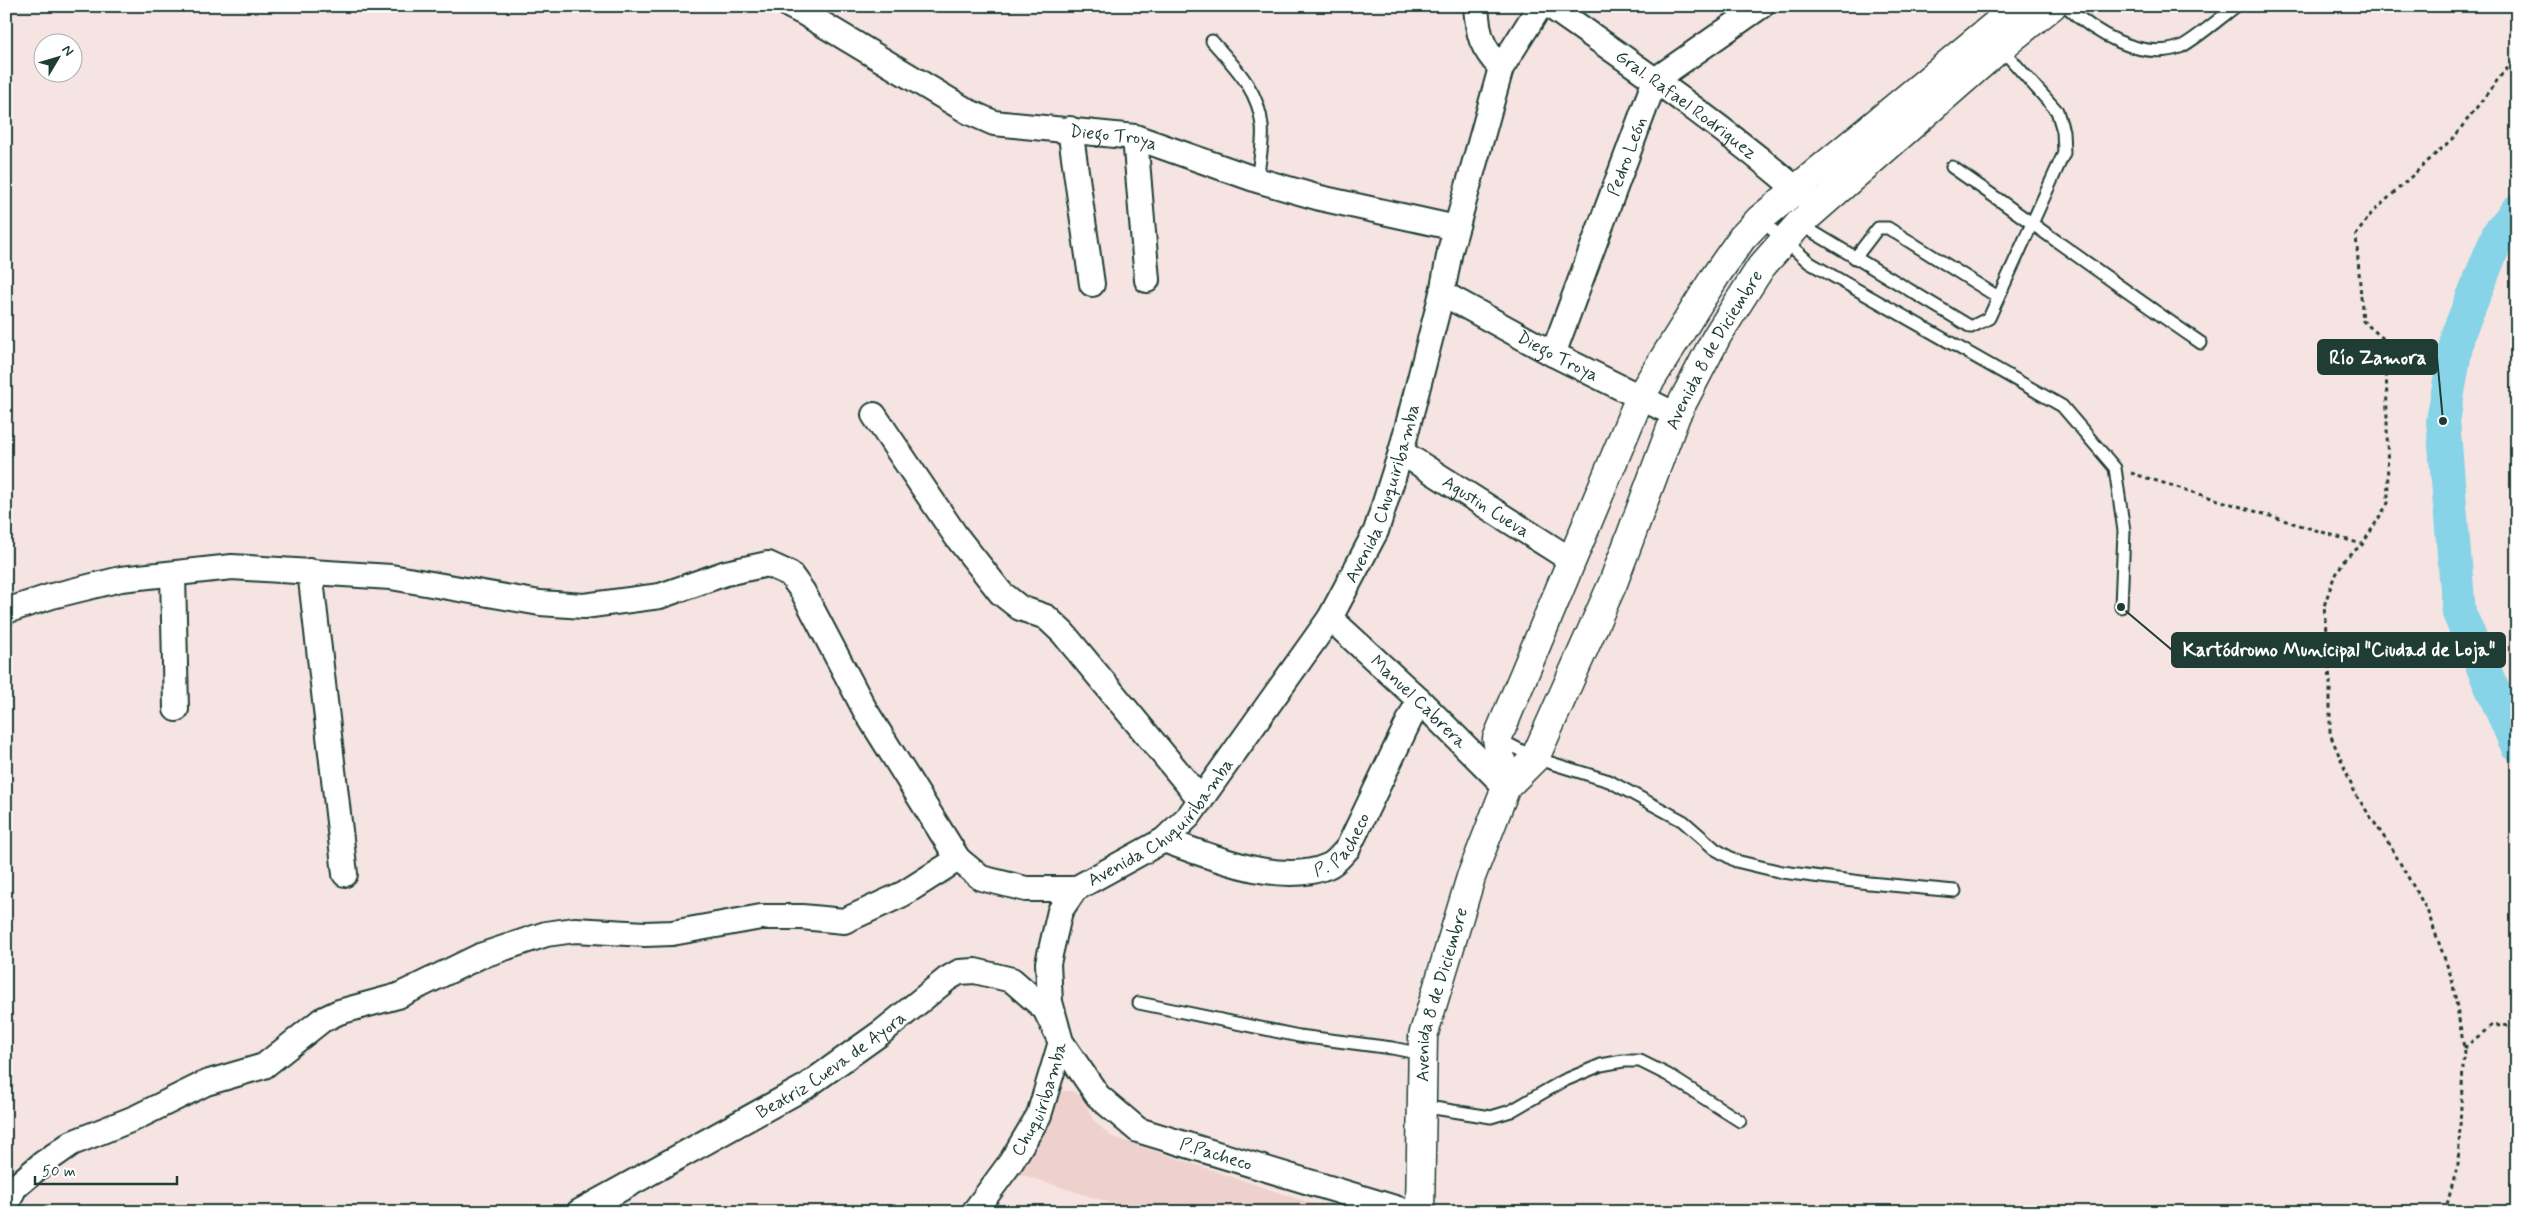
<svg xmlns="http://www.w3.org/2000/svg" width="2523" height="1218" font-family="Mynerve,sans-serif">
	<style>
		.built { fill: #eed1cc }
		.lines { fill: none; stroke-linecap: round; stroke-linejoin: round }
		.river { stroke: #87d3e7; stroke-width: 34 }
		.lane-casing { stroke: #1f3d34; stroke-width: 15 }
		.street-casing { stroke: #1f3d34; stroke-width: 28 }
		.secondary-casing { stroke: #1f3d34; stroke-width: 31 }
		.path { stroke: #1f3d34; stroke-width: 3; stroke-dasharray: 4 4; stroke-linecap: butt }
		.lane { stroke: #fff; stroke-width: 11 }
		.street { stroke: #fff; stroke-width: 24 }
		.secondary { stroke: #fff; stroke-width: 28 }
		.labels { text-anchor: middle; stroke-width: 5; stroke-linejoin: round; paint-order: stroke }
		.street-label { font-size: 18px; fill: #1f3d34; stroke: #fff }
		.leader { fill: none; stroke: #1f3d34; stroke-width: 2 }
		.callout-dot { fill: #1f3d34; stroke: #fff; stroke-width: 2 }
		.callout { fill: #1f3d34; stroke: #1f3d34; stroke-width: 2 }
		.callout-label { font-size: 19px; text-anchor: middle; font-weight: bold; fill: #fff }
	</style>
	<rect width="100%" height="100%" fill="#f5e4e1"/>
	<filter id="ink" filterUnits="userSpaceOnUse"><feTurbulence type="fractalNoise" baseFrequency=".02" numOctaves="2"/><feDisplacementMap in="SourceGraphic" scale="10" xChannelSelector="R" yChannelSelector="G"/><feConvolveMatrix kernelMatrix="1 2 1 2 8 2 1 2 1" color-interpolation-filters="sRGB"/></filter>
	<g filter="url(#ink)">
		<polygon class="built" points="1062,1091 1073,1091 1083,1098 1093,1120 1110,1136 1337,1212 1139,1212 1020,1174 1050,1109"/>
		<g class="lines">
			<polyline class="river" points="2517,211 2499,233 2458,334 2443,421 2459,613 2517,745"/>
			<g class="lane-casing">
				<g id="lane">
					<path d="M2066 6C2093 32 2141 61 2180 47 2191 43 2224 15 2236 6"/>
					<path d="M1212 41C1234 66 1259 90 1262 126 1264 142 1259 163 1257 180"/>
					<path d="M1952 167C2036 225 2117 286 2201 343"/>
					<polyline points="1760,219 1810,263 2062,406 2115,468 2124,531 2121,607"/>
					<polyline points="1798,223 1971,327 1989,318 2064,153 2063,131 2057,111 2000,47"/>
					<polyline points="1855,258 1878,228 1888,228 1998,297"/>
					<polyline points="1499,739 1535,758 1609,781 1683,821 1715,849 1736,861 1782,872 1869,883 1955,891"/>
					<polyline points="1139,1003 1299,1036 1392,1048 1422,1054"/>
					<polyline points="1421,1106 1491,1117 1511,1111 1563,1081 1601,1065 1623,1061 1640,1061 1668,1075 1740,1121"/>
				</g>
			</g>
			<g class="street-casing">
				<g id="street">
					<path id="s1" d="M790 6 804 13 969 112 994 123 1135 137 1257 180 1320 198 1456 228"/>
					<path d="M1476 6C1478 35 1481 47 1501 68"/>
					<path id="s2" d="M1550 6C1638 68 1729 130 1811 202"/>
					<polyline points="1070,129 1092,284"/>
					<polyline points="1135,137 1147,280"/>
					<path id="s3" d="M1442 293 1553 354 1676 415"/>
					<path id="s4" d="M1553 354 1655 80 1761 6"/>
					<polyline points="874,415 956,536 1001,593 1020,608 1046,617 1063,633 1201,800"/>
					<path id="s5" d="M1401 452 1571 560"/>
					<polyline points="310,571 345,874"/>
					<polyline points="173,575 176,709"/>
					<polyline points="6,611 52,596 121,579 232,567 391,577 540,603 584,606 660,596 726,573 768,564 790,574 803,592 865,710 958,859 981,878 1026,889 1075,889"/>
					<path id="s6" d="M1330 618 1419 700 1506 787"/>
					<path id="s7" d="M1164 840C1209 856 1281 887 1328 866 1336 863 1342 854 1348 848L1419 700"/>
					<polyline points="6,1207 14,1188 42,1164 72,1143 135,1118 206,1083 264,1066 322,1020 339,1012 398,996 480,956 546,934 575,930 645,934 672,933 761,917 802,917 844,921 903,894 958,859"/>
					<path id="s8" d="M579 1212 805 1087 882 1032 947 979 959 972 975 971 1012 980 1045 1009 1061 1042 1098 1096 1138 1130 1408 1212"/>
					<path id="s9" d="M974 1212 1011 1162 1039 1115 1061 1042 1050 1002 1048 963 1060 911 1075 889 1164 840 1189 816 1330 618 1376 531 1401 452 1442 293 1450 251 1501 68 1540 6"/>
				</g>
			</g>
			<g class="secondary-casing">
				<g id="secondary">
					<polyline points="1506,787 1497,739 1640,397 1716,275 1742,238 1760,219 2018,6"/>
					<path id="s10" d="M1420 1212 1423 1036 1471 877 1506 787 1535 758 1613 583 1676 415 1717 336 1761 267 1799 224 2001 47 2052 6"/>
				</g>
			</g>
			<g class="path">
				<polyline points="2131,473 2361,544"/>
				<polyline points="2464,1048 2491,1026 2517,1025"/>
				<polyline points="2445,1212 2458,1164 2464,1048 2452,979 2427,910 2392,849 2356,795 2330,734 2330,681 2324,606 2333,580 2346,557 2362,545 2388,503 2386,341 2363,321 2356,235 2371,214 2454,137 2502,74 2517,58"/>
			</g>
			<use href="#lane" class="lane"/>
			<use href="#street" class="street"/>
			<use href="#secondary" class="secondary"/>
		</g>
	</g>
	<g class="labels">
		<g class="street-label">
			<text dy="6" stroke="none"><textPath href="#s2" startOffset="168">Gral. Rafael Rodriguez</textPath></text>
			<text dy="6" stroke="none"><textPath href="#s1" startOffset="356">Diego Troya</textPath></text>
			<text dy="6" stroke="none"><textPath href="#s4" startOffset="211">Pedro León</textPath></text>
			<text dy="6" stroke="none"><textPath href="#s10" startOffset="926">Avenida 8 de Diciembre</textPath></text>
			<text dy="6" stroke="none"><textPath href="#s3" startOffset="132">Diego Troya</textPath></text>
			<text dy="6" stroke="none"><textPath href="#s9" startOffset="869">Avenida Chuquiribamba</textPath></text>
			<text dy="6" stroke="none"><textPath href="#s5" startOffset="101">Agustin Cueva</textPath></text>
			<text dy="6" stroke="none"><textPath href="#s6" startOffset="122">Manuel Cabrera</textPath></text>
			<text dy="6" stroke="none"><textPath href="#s9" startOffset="464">Avenida Chuquiribamba</textPath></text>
			<text dy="6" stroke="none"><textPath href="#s7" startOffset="195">P. Pacheco</textPath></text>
			<text dy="6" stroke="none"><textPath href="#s10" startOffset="220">Avenida 8 de Diciembre</textPath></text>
			<text dy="6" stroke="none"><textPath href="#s8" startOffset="292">Beatriz Cueva de Ayora</textPath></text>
			<text dy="6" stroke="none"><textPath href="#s9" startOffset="132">Chuquiribamba</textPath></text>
			<text dy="6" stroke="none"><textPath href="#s8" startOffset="785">P.Pacheco</textPath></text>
		</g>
	</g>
	<path class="leader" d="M2443 421L2437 357M2121 607L2172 650"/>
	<g class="callout-dot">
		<circle cx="2443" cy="421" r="5"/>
		<circle cx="2121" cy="607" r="5"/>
	</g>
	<g class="callout">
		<rect x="2318" y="340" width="119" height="34" rx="5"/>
		<rect x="2172" y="633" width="333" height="34" rx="5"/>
	</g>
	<g class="callout-label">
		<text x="2378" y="364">Río Zamora</text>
		<text x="2339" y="656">Kartódromo Municipal "Ciudad de Loja"</text>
	</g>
	<rect width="2523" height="1218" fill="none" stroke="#fff" stroke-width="25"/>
	<rect x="12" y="12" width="2498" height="1193" fill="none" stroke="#1f3d34" stroke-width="2" filter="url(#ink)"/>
	<g transform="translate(58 58) rotate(52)"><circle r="24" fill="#ffffff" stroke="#a5b1ae"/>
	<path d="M0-4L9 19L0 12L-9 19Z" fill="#1f3d34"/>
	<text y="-8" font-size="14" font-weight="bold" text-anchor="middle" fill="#1f3d34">N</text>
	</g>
	<path d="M35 1176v8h142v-8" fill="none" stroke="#1f3d34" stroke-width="2.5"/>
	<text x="42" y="1176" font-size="15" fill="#1f3d34" stroke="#ffffff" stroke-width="4" paint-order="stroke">50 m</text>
</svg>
